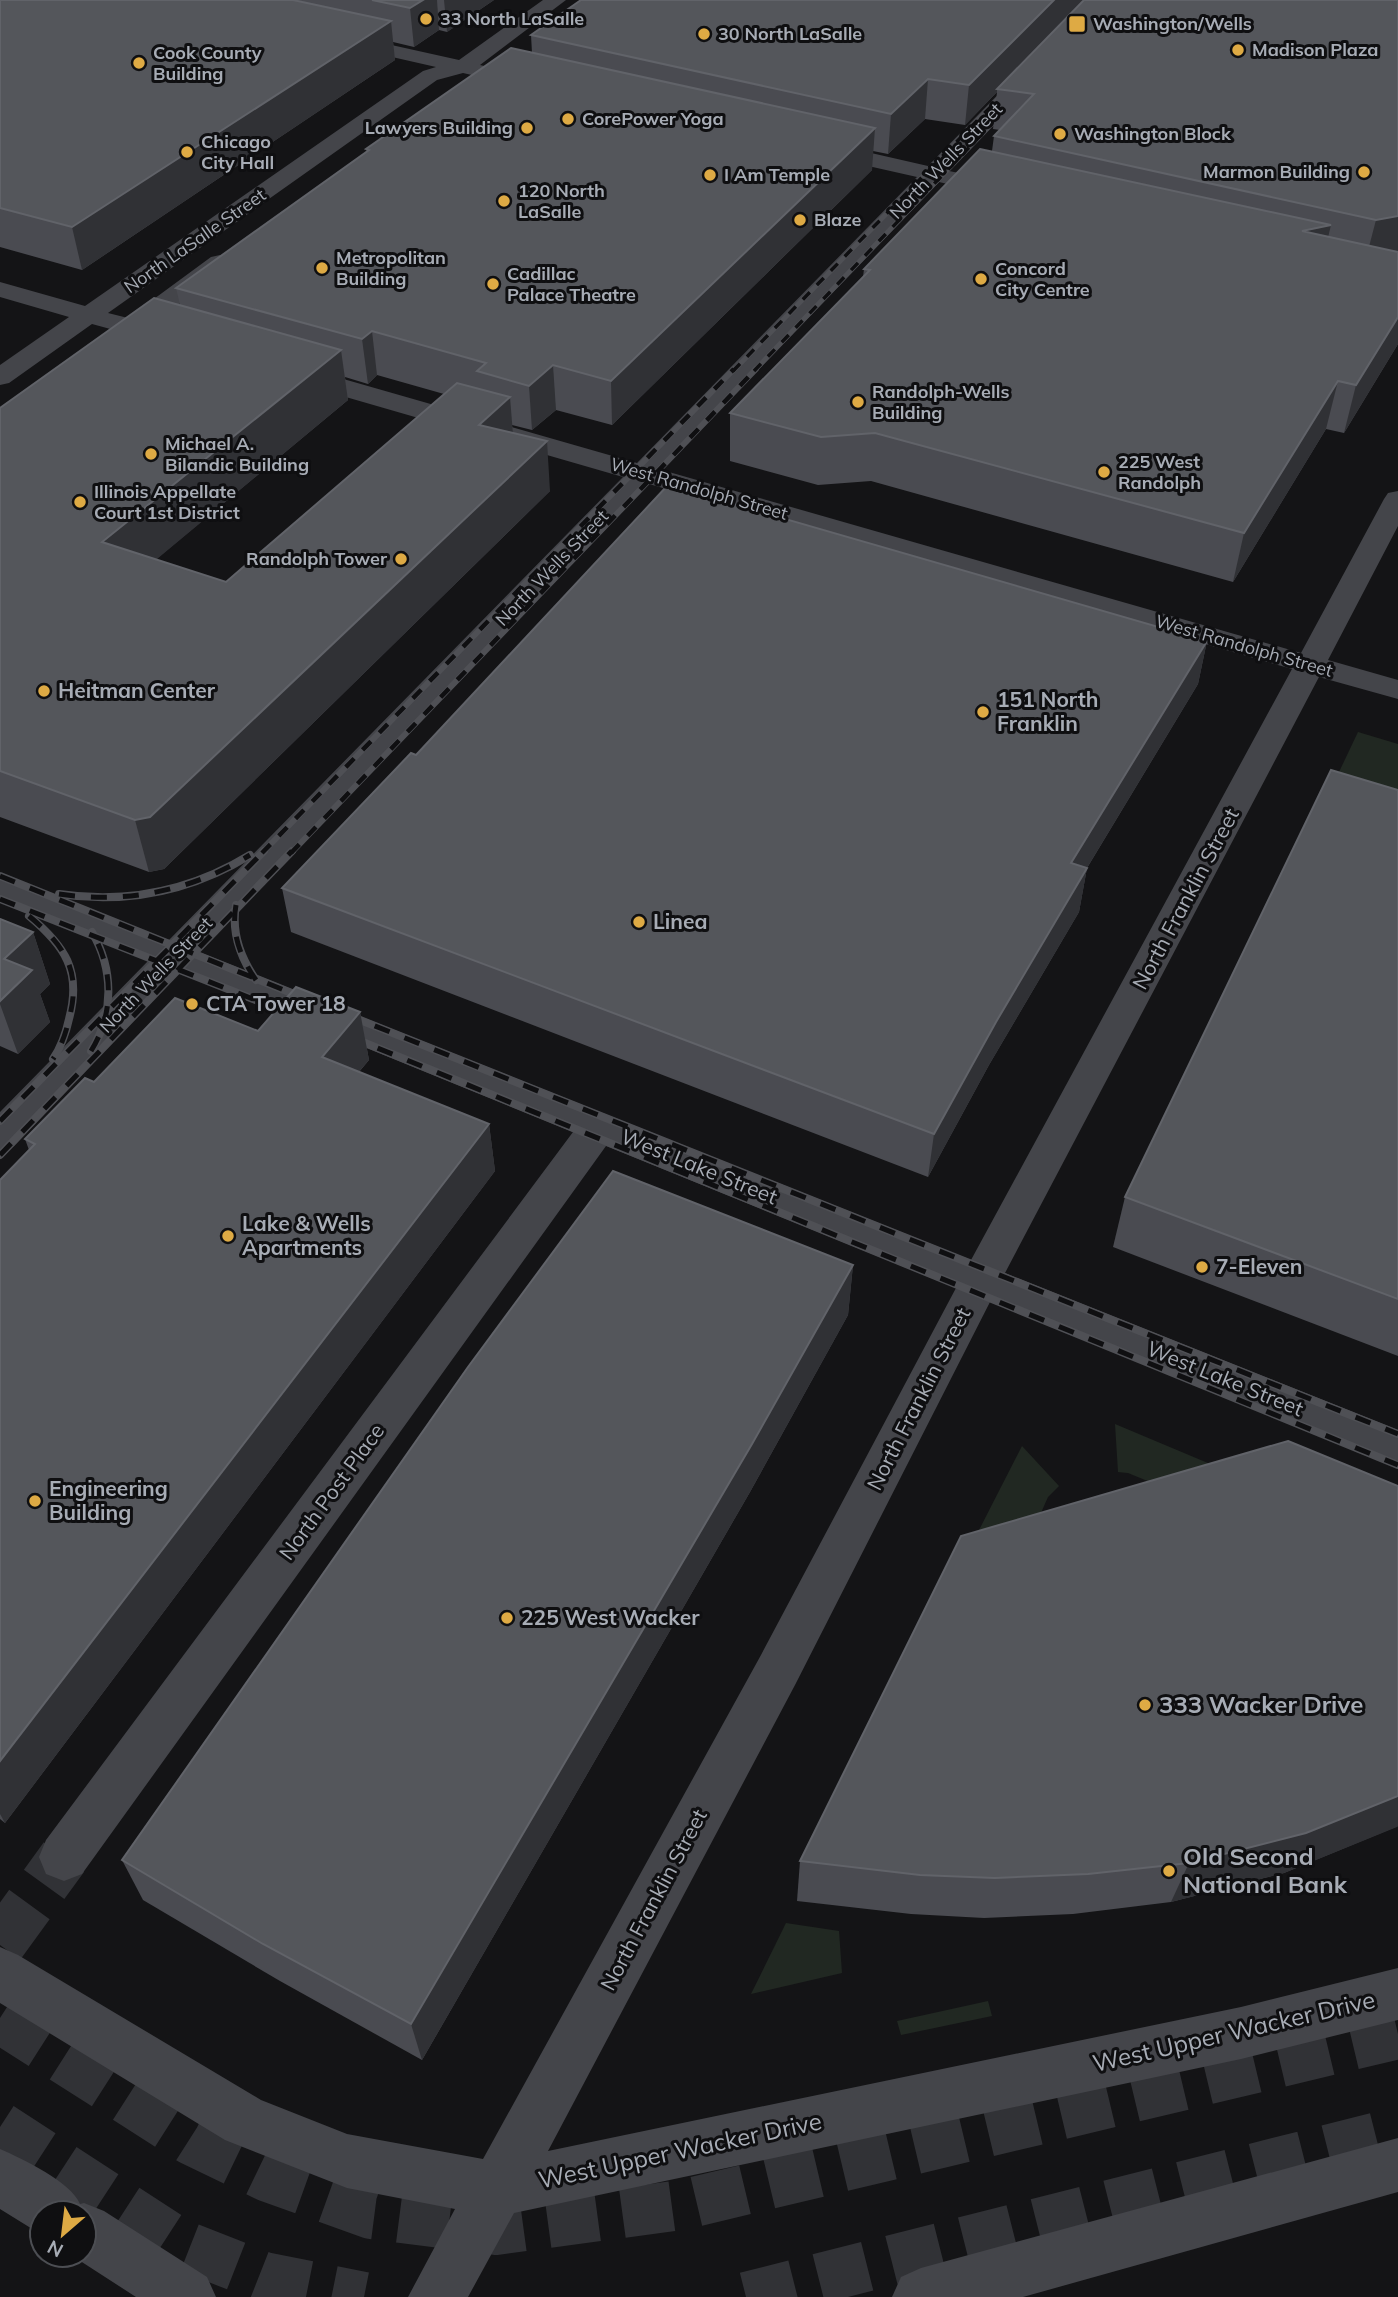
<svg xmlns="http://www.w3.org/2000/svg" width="1398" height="2297" font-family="Mulish,sans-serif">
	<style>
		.green { fill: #212822 }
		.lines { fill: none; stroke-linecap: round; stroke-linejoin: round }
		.secondary-tunnel { stroke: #313236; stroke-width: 50; stroke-dasharray: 50 25; stroke-linecap: butt }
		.highway-tunnel { stroke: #313236; stroke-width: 50; stroke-dasharray: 50 25; stroke-linecap: butt }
		.secondary { fill: #44454a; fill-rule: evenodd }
		.rail-far2-casing { stroke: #4f5055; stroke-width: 5 }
		.rail-far1-casing { stroke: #4f5055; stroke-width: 6 }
		.rail-casing { stroke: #4f5055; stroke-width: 8 }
		.rail-far2 { stroke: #0f0f11; stroke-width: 3.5; stroke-dasharray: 10; stroke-linecap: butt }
		.rail-far1 { stroke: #0f0f11; stroke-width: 4.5; stroke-dasharray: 12; stroke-linecap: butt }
		.rail { stroke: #0f0f11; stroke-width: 5; stroke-dasharray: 16; stroke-linecap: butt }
		.wall { fill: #4a4b51; fill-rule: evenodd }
		.shaded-wall { fill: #303135 }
		.building { fill: #54565b; stroke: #616369; stroke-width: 2 }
		.poi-dot { fill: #deaa44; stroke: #0f0f11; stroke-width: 2.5 }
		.labels { text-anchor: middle; stroke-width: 6; stroke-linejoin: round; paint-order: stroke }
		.far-poi-label { font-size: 18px; font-weight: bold; fill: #a7acb5; stroke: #0f0f11; text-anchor: start }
		.far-street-label { font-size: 18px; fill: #a7acb5; stroke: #0f0f11 }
		.poi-label { font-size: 21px; font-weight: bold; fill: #a7acb5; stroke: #0f0f11; text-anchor: start }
		.street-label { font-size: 21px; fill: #a7acb5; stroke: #0f0f11 }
		.near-poi-label { font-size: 24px; font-weight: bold; fill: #a7acb5; stroke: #0f0f11; text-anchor: start }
		.near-street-label { font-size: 24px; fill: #a7acb5; stroke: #0f0f11 }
	</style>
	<rect width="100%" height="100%" fill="#141416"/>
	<g class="green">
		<polygon points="1358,732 1398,744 1398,834 1321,810"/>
		<polygon points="1115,1424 1215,1466 1150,1482 1128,1473 1118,1472"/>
		<polygon points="1022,1446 1059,1486 1048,1497 1040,1515 977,1534"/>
		<polygon points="786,1923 839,1931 842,1973 751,1994"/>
		<polygon points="988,2001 992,2016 901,2035 897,2021"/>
	</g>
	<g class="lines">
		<polyline class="secondary-tunnel" points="0,1945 64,1857"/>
		<g class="highway-tunnel">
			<polyline points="0,2018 191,2140 268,2177 371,2214 496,2230 681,2205 1398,2034"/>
			<polyline points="0,2127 180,2244 264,2277 364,2297"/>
			<polyline points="746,2297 1398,2132"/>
		</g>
		<g class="secondary">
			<path d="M543 0H566L480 65 536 78 540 82 536 86 529 88 463 73 437 80 108 313 128 318 211 257 220 255 229 257 232 262 229 267 151 325 177 333 181 338 177 343C162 347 152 339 138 337 131 336 124 339 116 337L114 330 92 324 9 383 0 385V365L69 317 0 297V282L85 306 423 71 436 67 335 44 332 40 335 36 342 34 459 60Z"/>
			<path d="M1091 0H1112L949 171 964 174 967 179 964 184 956 186 939 182 662 470 1301 653 1384 499 1388 493 1398 491V526L1328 660 1398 680V699L1319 677 1005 1273 1398 1430V1467L990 1302 795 1685 548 2151 1241 2007 1398 1968V2020L1241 2059 514 2213 468 2297H408L455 2209 347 2188 225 2140 0 2003V1947L18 1955 261 2100 347 2134 483 2159 761 1655 956 1288 606 1146 82 1874 64 1881 46 1874 39 1857 46 1840 573 1132 180 972 14 1146 0 1150V1112L149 960 0 899V875L169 940 623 477 287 380 283 374 287 368 296 366 305 368 637 463 917 177 815 154 812 149 815 144 823 142 928 166ZM649 484 1292 669 971 1260 199 952Z"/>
			<polygon points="1398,2138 1398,2192 1023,2297 892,2297 901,2277 921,2268"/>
			<path d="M0 2149C23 2159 71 2182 80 2204L84 2203 104 2211 207 2277 216 2297H136L71 2255H84V2213H42V2235L0 2209Z"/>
		</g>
		<g class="rail-far2-casing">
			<g id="rail-far2">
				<polyline points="733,371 1010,87"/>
				<polyline points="754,371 1007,108"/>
			</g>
		</g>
		<g class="rail-far1-casing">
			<g id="rail-far1">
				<polyline points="262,853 734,369"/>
				<polyline points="291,853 756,369"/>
			</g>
		</g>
		<g class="rail-casing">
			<g id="rail">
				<polyline points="0,876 309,1000"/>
				<path d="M59 894C127 904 191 891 250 855"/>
				<polyline points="0,899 296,1016"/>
				<path d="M236 905C231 933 240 957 256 980"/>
				<path d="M29 916C65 946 82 971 69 1019 66 1033 61 1047 53 1059"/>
				<polyline points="345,1014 1398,1434"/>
				<polyline points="348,1036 1398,1465"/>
				<path d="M91 1051C114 1014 114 970 92 932"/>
				<polyline points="0,1121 264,851"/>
				<polyline points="0,1155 292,851"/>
			</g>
		</g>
		<use href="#rail-far2" class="rail-far2"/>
		<use href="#rail-far1" class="rail-far1"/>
		<use href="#rail" class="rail"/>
	</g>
	<g class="wall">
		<polygon points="0,0 494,0 447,32 439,30 414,47 393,42 395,60 82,270 0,247"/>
		<path d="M1398 0V344L1344 433 1326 429 1233 582 871 481 818 485 730 461V413L863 277 864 269 992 151 994 136 1000 130 993 129 997 92 965 125 925 119 888 154 873 151 872 170 612 425 556 410 532 430 512 425 513 433 550 491 164 869 149 872 0 817V408L180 305 176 288 367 152 366 149 532 53 531 35ZM377 375 444 394 226 582 155 560 348 400 345 377 368 384Z"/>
		<polygon points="1207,641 1198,684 1087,868 1079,912 989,1065 928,1177 291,932 282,888 416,755"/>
		<polygon points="1398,790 1398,1356 1113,1247 1125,1197"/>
		<polygon points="0,919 33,932 50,984 40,994 50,1022 18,1054 0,1046"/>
		<polygon points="360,1012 369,1060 359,1072 489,1124 495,1171 5,1823 0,1819 0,1180 29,1150 25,1139 94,1082 258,1031"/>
		<polygon points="853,1265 848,1315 750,1492 422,2060 280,1981 143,1900 122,1860"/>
		<polygon points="1398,1486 1398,1826 1284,1873 1171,1902 1073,1914 984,1918 911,1914 797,1901 800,1861"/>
	</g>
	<g class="shaded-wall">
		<polygon points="423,0 437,0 439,30 414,47 410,8"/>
		<polygon points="444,0 494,0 447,32"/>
		<polygon points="1054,0 1087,0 997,89 997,92 965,125 969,85"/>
		<polygon points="391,21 395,60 82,270 72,227"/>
		<polygon points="928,79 925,119 888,154 891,114"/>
		<polygon points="875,128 872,170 612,425 611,381"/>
		<polygon points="1398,216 1398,255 1365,262 1376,220"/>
		<polygon points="1331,225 1320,271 1302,231"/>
		<polygon points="1398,317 1398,344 1344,433 1356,385"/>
		<polygon points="372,331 377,375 368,384 362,339"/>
		<polygon points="341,350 348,400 115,594 102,542"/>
		<polygon points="553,365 556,410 532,430 529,386"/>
		<polygon points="1338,381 1326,429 1233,582 1244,533"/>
		<polygon points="510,397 514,447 479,425"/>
		<polygon points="547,441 550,491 164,869 149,872 135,820"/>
		<polygon points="1207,641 1198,684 1064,906 1071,863"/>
		<polygon points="1087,868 1079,912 989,1065 928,1177 934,1134 996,1022"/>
		<polygon points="33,932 50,984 40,994 50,1022 18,1054 0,1004 4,959"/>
		<polygon points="360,1012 369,1060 331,1104 322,1057"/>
		<polygon points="489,1124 495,1171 5,1823 0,1814 0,1761"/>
		<polygon points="853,1265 848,1315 750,1492 422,2060 411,2024"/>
		<polygon points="1398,1796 1398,1826 1397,1827 1284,1873 1171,1902 1189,1863"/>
	</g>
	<g class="building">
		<polygon points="0,0 293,0 391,21 72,227 0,208"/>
		<polygon points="372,0 423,0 410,8"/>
		<polygon points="581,0 1054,0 969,85 928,79 891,114 531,35"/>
		<polygon points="1084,0 1398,0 1398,216 1376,220 994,136 1034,94 997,89"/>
		<polygon points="511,48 875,128 611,381 553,365 529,386 477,371 486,363 372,331 362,339 176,288 369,150 366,149"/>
		<polygon points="980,149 1331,225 1302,231 1398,252 1398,317 1356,385 1338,381 1244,533 875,433 821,437 730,413 870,270 864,269"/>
		<polygon points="154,298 341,350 102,542 226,582 457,383 510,397 479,425 547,441 150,817 135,820 0,771 0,408"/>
		<polygon points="668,485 1207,641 1071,863 1087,868 996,1022 934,1134 282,888 411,753 416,755"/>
		<polygon points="1331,770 1398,790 1398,1299 1125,1197"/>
		<polygon points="0,919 33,932 4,959 32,970 0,1001"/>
		<polygon points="296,987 360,1012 322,1057 489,1124 0,1761 0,1180 35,1144 25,1139 85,1078 94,1082 175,998 258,1031"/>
		<polygon points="613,1171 853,1265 752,1444 411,2024 263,1944 122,1860 468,1367"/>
		<polygon points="1288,1441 1398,1486 1398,1796 1306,1833 1189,1863 1088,1874 995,1878 920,1875 800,1861 961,1536"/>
	</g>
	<g class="poi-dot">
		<circle cx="426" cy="19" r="7"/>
		<rect x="1068" y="15" width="18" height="18" rx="3.5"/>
		<circle cx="704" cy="34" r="7"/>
		<circle cx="1238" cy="50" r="7"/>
		<circle cx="139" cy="63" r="7"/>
		<circle cx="568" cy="119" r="7"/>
		<circle cx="527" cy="128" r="7"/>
		<circle cx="1060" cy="134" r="7"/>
		<circle cx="187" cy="152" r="7"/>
		<circle cx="1364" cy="172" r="7"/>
		<circle cx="710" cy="175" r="7"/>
		<circle cx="504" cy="201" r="7"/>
		<circle cx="800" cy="220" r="7"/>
		<circle cx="322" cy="268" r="7"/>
		<circle cx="981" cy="279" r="7"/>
		<circle cx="493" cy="284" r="7"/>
		<circle cx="858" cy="402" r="7"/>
		<circle cx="151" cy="454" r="7"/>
		<circle cx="1104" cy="472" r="7"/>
		<circle cx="80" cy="502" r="7"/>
		<circle cx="401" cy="559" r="7"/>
		<circle cx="44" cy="691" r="7"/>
		<circle cx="983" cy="712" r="7"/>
		<circle cx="639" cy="922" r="7"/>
		<circle cx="192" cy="1004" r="7"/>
		<circle cx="228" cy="1236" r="7"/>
		<circle cx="1202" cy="1267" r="7"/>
		<circle cx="35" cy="1501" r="7"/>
		<circle cx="507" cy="1618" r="7"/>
		<circle cx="1145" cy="1705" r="7"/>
		<circle cx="1169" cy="1871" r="7"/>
	</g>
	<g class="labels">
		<g class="far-poi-label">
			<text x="440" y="25">33 North LaSalle</text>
			<text x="1093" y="30">Washington/Wells</text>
			<text x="718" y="40">30 North LaSalle</text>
			<text x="1252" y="56">Madison Plaza</text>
			<text x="153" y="59">Cook County<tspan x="153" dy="21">Building</tspan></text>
			<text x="582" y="125">CorePower Yoga</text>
			<text x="513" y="134" text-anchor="end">Lawyers Building</text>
			<text x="1074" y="140">Washington Block</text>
			<text x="201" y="148">Chicago<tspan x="201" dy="21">City Hall</tspan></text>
			<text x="1350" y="178" text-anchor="end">Marmon Building</text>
			<text x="724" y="181">I Am Temple</text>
			<text x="518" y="197">120 North<tspan x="518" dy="21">LaSalle</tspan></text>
			<text x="814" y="226">Blaze</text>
			<text x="336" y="264">Metropolitan<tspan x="336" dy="21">Building</tspan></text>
			<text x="995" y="275">Concord<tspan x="995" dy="21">City Centre</tspan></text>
			<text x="507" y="280">Cadillac<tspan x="507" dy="21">Palace Theatre</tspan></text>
			<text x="872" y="398">Randolph-Wells<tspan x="872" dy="21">Building</tspan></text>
			<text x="165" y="450">Michael A.<tspan x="165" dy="21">Bilandic Building</tspan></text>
			<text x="1118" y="468">225 West<tspan x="1118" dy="21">Randolph</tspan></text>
			<text x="94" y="498">Illinois Appellate<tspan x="94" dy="21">Court 1st District</tspan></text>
			<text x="387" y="565" text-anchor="end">Randolph Tower</text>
		</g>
		<g class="far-street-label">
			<text transform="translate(946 161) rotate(-46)" y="6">North Wells Street</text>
			<text transform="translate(195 241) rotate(-35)" y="6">North LaSalle Street</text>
			<text transform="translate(699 489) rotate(16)" y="6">West Randolph Street</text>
			<text transform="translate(552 568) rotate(-46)" y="6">North Wells Street</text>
			<text transform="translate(1244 646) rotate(16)" y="6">West Randolph Street</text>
			<text transform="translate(156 975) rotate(-46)" y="6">North Wells Street</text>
		</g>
		<g class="poi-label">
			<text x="58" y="698">Heitman Center</text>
			<text x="997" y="707">151 North<tspan x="997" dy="24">Franklin</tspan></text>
			<text x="653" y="929">Linea</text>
			<text x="206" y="1011">CTA Tower 18</text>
			<text x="242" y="1231">Lake &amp; Wells<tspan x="242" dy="24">Apartments</tspan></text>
			<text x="1216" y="1274">7-Eleven</text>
			<text x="49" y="1496">Engineering<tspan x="49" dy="24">Building</tspan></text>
			<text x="521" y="1625">225 West Wacker</text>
		</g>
		<g class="street-label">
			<text transform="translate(1186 899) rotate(-62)" y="7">North Franklin Street</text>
			<text transform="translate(699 1167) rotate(22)" y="7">West Lake Street</text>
			<text transform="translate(1225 1379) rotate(22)" y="7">West Lake Street</text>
			<text transform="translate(919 1399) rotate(-63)" y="7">North Franklin Street</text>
			<text transform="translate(332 1492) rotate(-54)" y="7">North Post Place</text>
			<text transform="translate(654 1900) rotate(-62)" y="7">North Franklin Street</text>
		</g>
		<g class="near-poi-label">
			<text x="1159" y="1713">333 Wacker Drive</text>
			<text x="1183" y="1865">Old Second<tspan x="1183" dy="28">National Bank</tspan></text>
		</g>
		<g class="near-street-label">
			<text transform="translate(1234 2032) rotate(-13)" y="8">West Upper Wacker Drive</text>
			<text transform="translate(680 2151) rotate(-12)" y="8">West Upper Wacker Drive</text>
		</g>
	</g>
	<g transform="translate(63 2234) rotate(208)"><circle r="33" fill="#0f0f11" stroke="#4c4e53" stroke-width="2"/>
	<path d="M0-5L12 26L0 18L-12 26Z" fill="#deaa44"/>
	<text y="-10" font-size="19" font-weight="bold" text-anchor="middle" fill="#a7acb5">N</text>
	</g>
</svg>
